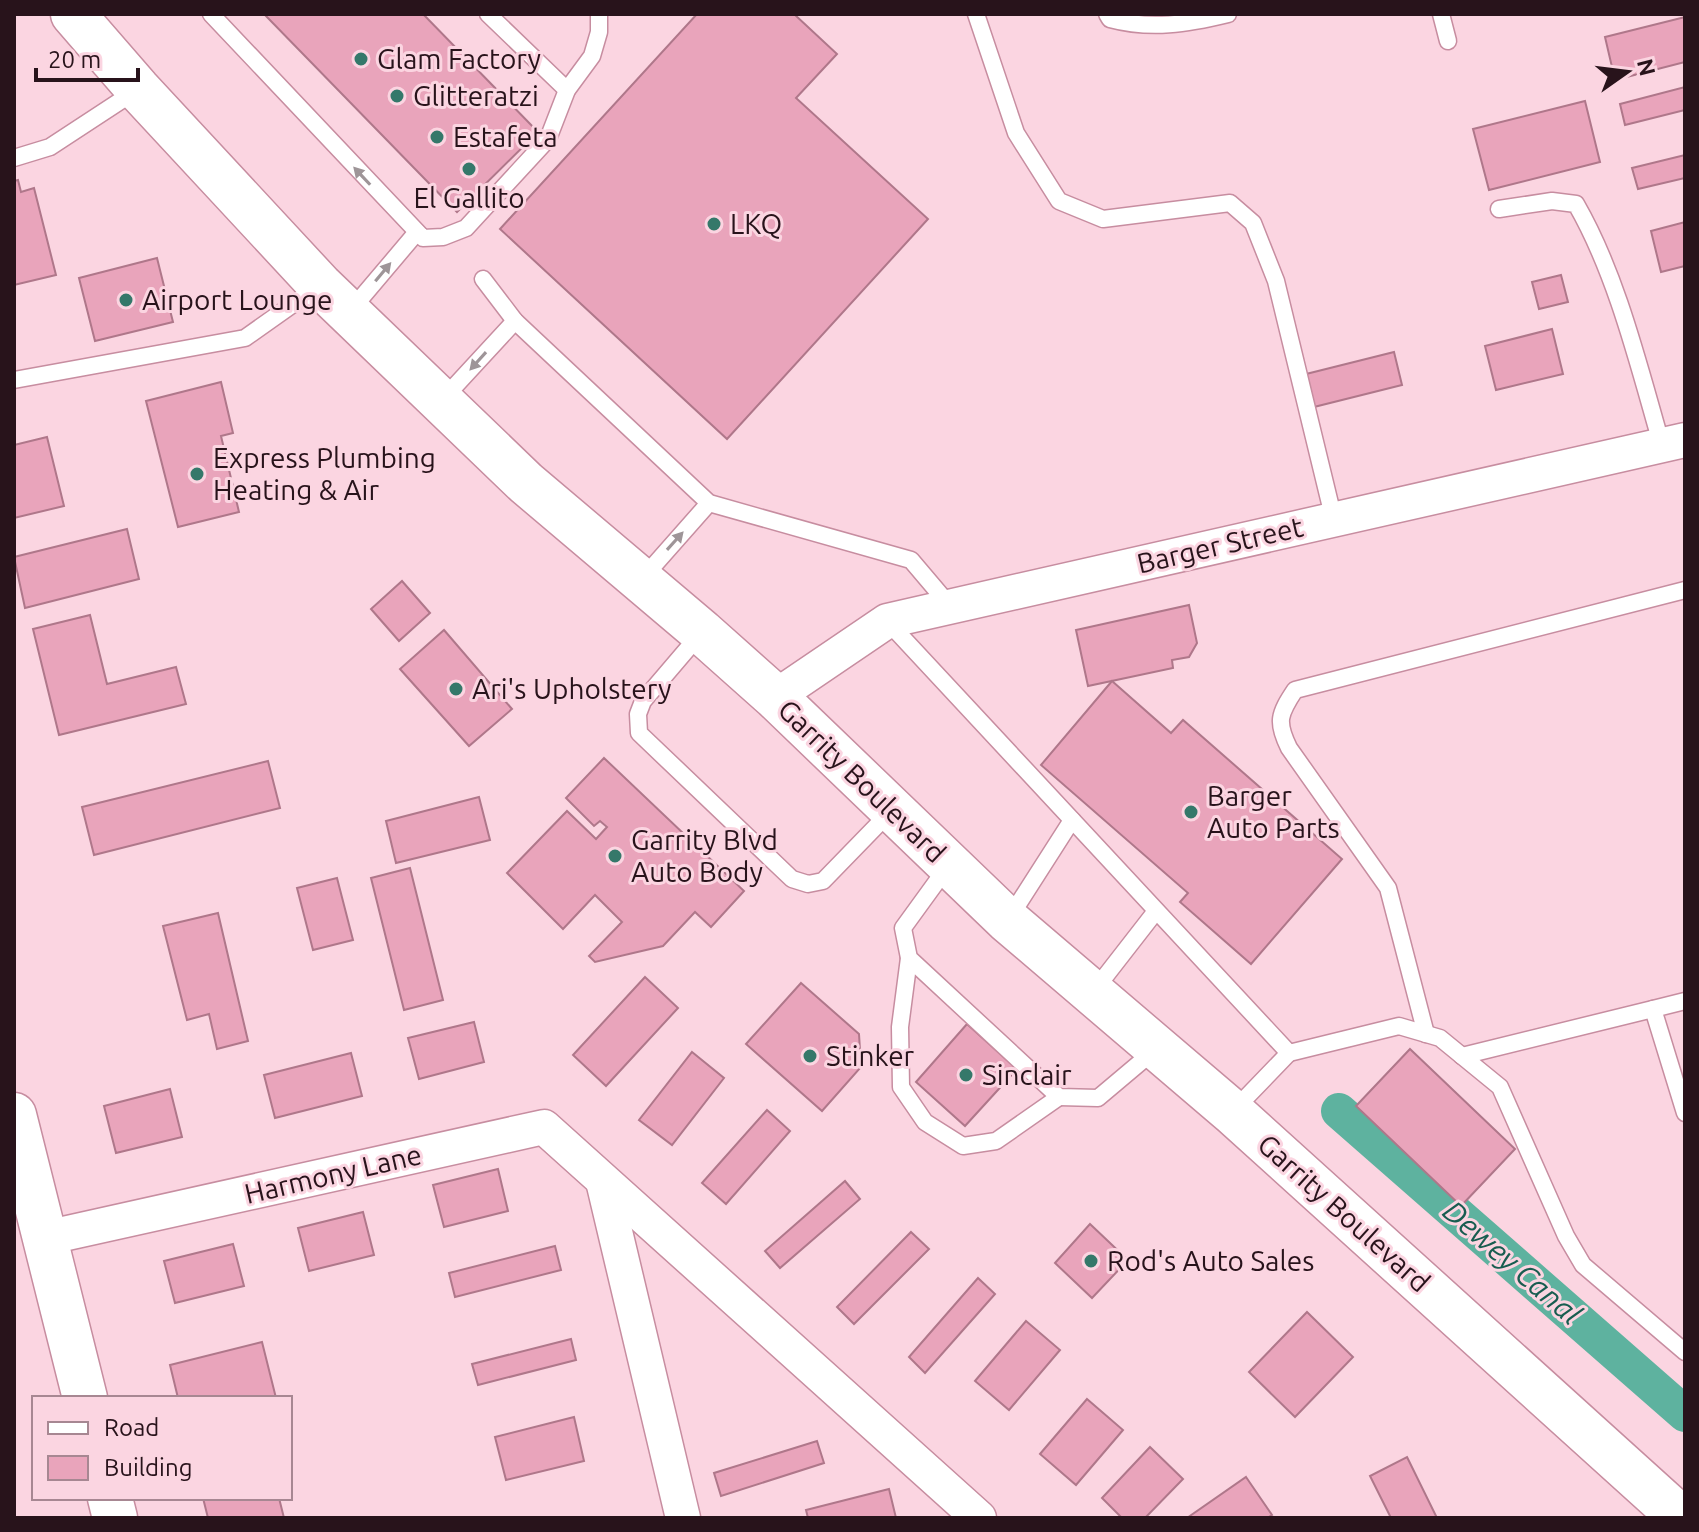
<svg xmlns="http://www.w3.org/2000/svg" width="1699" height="1532" font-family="Ubuntu,sans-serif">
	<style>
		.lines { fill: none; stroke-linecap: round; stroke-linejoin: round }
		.canal { stroke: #5eb29f; stroke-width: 36 }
		.building { fill: #e9a4bb; stroke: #af778a; stroke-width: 2 }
		.lane-casing { stroke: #c78da0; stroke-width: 19 }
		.street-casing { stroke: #c78da0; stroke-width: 37 }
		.secondary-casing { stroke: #c78da0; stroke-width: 47 }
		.primary-casing { stroke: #c78da0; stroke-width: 47 }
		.lane { stroke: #fff; stroke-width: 16 }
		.street { stroke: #fff; stroke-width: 34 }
		.secondary { stroke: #fff; stroke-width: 44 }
		.primary { stroke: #fff; stroke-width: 44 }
		.oneway { fill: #9e9598 }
		.poi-dot { fill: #35786a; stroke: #fbd5e1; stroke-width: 3 }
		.labels { text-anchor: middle; stroke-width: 6; stroke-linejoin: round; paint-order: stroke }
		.poi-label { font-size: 28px; fill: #28131b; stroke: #fbd5e1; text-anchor: start }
		.street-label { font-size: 28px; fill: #28131b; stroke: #fbd5e1 }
		.water-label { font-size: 30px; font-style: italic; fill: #185d50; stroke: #fbd5e1 }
	</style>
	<rect width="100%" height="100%" fill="#fbd5e1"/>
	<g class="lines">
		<polyline class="canal" points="1339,1111 1685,1414"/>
	</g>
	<g class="building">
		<polygon points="264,14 423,14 538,132 457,212"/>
		<polygon points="697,14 794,14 837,54 796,98 928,219 727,439 500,229"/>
		<polygon points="1685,17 1685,62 1615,80 1605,37"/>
		<polygon points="1685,87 1685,110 1625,125 1620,104"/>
		<polygon points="1585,101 1600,162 1489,190 1473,129"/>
		<polygon points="1685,155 1685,178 1638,189 1632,168"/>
		<polygon points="18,180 21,192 34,188 56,275 14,285 14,181"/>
		<polygon points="1685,222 1685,266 1661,272 1651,231"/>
		<polygon points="157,258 173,322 95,341 79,278"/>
		<polygon points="1561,275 1568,302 1539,309 1532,282"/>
		<polygon points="1552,329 1563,374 1496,390 1485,346"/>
		<polygon points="1394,352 1402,385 1314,407 1306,374"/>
		<polygon points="221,382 233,433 221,436 239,512 178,527 146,401"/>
		<polygon points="47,437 64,506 14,518 14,445"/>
		<polygon points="127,529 139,579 25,608 14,557"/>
		<polygon points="402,581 430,613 399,641 371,609"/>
		<polygon points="1189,605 1197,643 1189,657 1172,660 1173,668 1088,686 1076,630"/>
		<polygon points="90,615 107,684 176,667 186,704 59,735 33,629"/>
		<polygon points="444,630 512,709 469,746 400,669"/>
		<polygon points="1112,681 1171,733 1183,720 1342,859 1251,964 1180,902 1188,893 1041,765"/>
		<polygon points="604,758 744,891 711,927 695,912 663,946 595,962 589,956 622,922 595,895 563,929 507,873 567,811 596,839 607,827 600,821 594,826 566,798"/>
		<polygon points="268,761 280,808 94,855 82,807"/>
		<polygon points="479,797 490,840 396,863 386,821"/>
		<polygon points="410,868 443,1000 404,1010 371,878"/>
		<polygon points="337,878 353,940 313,950 297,888"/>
		<polygon points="218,913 248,1041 217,1049 209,1014 187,1020 163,926"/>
		<polygon points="645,977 678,1008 606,1086 573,1055"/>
		<polygon points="801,983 859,1034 861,1067 822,1111 746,1044"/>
		<polygon points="474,1022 484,1062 419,1079 408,1038"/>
		<polygon points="967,1024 1017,1069 965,1126 916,1082"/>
		<polygon points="1410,1049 1515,1149 1461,1206 1356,1106"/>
		<polygon points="692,1052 724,1078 672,1145 639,1120"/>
		<polygon points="351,1053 362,1096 275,1118 264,1075"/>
		<polygon points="170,1089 182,1137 116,1153 104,1106"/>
		<polygon points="767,1110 790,1131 726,1204 702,1183"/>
		<polygon points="498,1169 508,1211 444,1227 433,1185"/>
		<polygon points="845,1181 860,1199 780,1268 765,1251"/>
		<polygon points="363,1212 374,1255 309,1271 298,1228"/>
		<polygon points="1090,1224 1128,1260 1092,1298 1055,1263"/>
		<polygon points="911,1232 929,1249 854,1324 837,1307"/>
		<polygon points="233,1244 244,1286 175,1303 164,1261"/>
		<polygon points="555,1246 561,1270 455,1297 449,1273"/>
		<polygon points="978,1278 995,1294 925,1373 909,1357"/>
		<polygon points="1307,1312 1353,1357 1295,1417 1249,1372"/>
		<polygon points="1026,1321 1060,1350 1009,1410 975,1381"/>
		<polygon points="571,1339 576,1360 478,1385 472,1364"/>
		<polygon points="262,1342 276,1398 178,1398 170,1365"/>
		<polygon points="1087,1399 1123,1430 1076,1485 1040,1454"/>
		<polygon points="574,1417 584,1461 506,1480 495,1437"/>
		<polygon points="817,1441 824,1463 721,1496 714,1473"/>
		<polygon points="1150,1447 1183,1479 1145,1518 1122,1518 1102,1498"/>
		<polygon points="1407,1457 1437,1518 1391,1518 1370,1476"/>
		<polygon points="1246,1477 1272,1515 1267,1518 1187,1518"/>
		<polygon points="889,1489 896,1518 808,1518 806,1510"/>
		<polygon points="203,1498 279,1498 284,1518 208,1518"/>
	</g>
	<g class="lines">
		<g class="lane-casing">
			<g id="lane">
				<polyline points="211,14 423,238 443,237 466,228 548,139 567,90 592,56 599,32 599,14"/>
				<polyline points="488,14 567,90"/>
				<polyline points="976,14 1016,133 1059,201 1103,219 1230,203 1253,223 1276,281 1334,520"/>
				<path d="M1107 14 1110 19C1151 30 1187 24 1228 14"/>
				<polyline points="1441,14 1448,41"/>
				<polyline points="14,158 50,147 137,90"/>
				<path d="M1499 209 1552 201 1576 204C1617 275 1639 367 1662 446"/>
				<polyline points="483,279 515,321 709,503 911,560 950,606"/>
				<polyline points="351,310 417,232"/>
				<polyline points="14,380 245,338 320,285"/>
				<polyline points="443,399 515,321"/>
				<polyline points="641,580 709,503"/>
				<polyline points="887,621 1289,1053 1234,1110"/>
				<polyline points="701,633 643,701 638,714 639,733 792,879 808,884 823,881 892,810"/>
				<polyline points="948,866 903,928 909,958 1059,1097 1098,1098 1155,1050"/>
				<polyline points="1008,920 1072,820"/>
				<polyline points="909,958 900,1027 901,1087 925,1122 963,1146 996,1141 1059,1097"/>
				<polyline points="1093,992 1156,911"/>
				<polyline points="1685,1001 1653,1009 1685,1113"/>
				<path d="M1426 1034 1388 888 1289 748C1276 722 1279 714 1295 690L1685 590"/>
				<polyline points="1289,1053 1399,1026 1440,1038 1500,1087 1566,1236 1583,1265 1685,1352"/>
				<polyline points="1462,1056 1653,1009"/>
			</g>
		</g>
		<g class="street-casing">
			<g id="street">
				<polyline points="775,697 887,621 1685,440"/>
				<polyline points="603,1181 683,1518"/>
				<polyline points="45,1238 544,1127 979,1518"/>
			</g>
		</g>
		<g class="secondary-casing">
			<g id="secondary">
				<polyline points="14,1115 85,1398"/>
				<polyline points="110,1498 115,1518"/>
			</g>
		</g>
		<g class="primary-casing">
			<polyline id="primary" points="73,14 138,89 320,285 526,483 702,632 775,697 1007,920 1232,1112 1681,1518"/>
		</g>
		<use href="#lane" class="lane"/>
		<use href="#street" class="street"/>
		<use href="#secondary" class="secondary"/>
		<use href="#primary" class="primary"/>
	</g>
	<defs><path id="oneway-solid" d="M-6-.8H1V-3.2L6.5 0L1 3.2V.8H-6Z" transform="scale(2)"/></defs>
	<g class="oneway">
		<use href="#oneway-solid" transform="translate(362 176) rotate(-133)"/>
		<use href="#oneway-solid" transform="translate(383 272) rotate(-50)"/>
		<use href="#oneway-solid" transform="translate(478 361) rotate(132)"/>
		<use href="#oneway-solid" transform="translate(675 541) rotate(-48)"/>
	</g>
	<g class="poi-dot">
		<circle cx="361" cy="59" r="8"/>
		<circle cx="397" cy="96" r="8"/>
		<circle cx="437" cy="137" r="8"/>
		<circle cx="469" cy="169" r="8"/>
		<circle cx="714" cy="224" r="8"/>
		<circle cx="126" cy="300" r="8"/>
		<circle cx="197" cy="474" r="8"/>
		<circle cx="456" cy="689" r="8"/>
		<circle cx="1191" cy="812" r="8"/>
		<circle cx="615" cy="856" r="8"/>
		<circle cx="810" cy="1056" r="8"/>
		<circle cx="966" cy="1075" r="8"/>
		<circle cx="1091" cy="1261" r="8"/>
	</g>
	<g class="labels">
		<g class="poi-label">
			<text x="377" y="69">Glam Factory</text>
			<text x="413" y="106">Glitteratzi</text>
			<text x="453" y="147">Estafeta</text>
			<text x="469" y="208" text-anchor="middle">El Gallito</text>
			<text x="730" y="234">LKQ</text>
			<text x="142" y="310">Airport Lounge</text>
			<text x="213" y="468">Express Plumbing<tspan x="213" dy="32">Heating &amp; Air</tspan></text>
			<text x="472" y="699">Ari's Upholstery</text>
			<text x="1207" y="806">Barger<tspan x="1207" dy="32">Auto Parts</tspan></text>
			<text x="631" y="850">Garrity Blvd<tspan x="631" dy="32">Auto Body</tspan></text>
			<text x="826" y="1066">Stinker</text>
			<text x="982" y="1085">Sinclair</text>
			<text x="1107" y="1271">Rod's Auto Sales</text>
		</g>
		<g class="street-label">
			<text transform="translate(1220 545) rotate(-13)" y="10">Barger Street</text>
			<text transform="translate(862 781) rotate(44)" y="10">Garrity Boulevard</text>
			<text transform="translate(333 1174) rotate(-13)" y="10">Harmony Lane</text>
			<text transform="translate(1344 1213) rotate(42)" y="10">Garrity Boulevard</text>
		</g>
		<g class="water-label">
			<text transform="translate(1512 1263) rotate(41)" y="10">Dewey Canal</text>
		</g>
	</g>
	<rect width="1699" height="1532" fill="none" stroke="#28131b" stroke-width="32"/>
	<rect x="32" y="1396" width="260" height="104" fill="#fbd5e1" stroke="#a78792" stroke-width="2"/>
	<rect x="48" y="1422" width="40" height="12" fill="#ffffff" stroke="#a78792" stroke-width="2"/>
	<text x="104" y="1436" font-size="24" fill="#28131b">Road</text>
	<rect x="48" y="1456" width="40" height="24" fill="#e9a4bb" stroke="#a78792" stroke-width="2"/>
	<text x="104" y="1476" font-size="24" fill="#28131b">Building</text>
	<g transform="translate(1627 72) rotate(76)" stroke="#fbd5e1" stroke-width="6" paint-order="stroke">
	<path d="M0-6L14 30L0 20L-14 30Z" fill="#28131b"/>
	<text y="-12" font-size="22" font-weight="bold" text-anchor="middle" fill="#28131b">N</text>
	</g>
	<path d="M36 68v12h102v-12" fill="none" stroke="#28131b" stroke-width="4"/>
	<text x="48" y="68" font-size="24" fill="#28131b" stroke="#fbd5e1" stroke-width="6" paint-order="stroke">20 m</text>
</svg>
